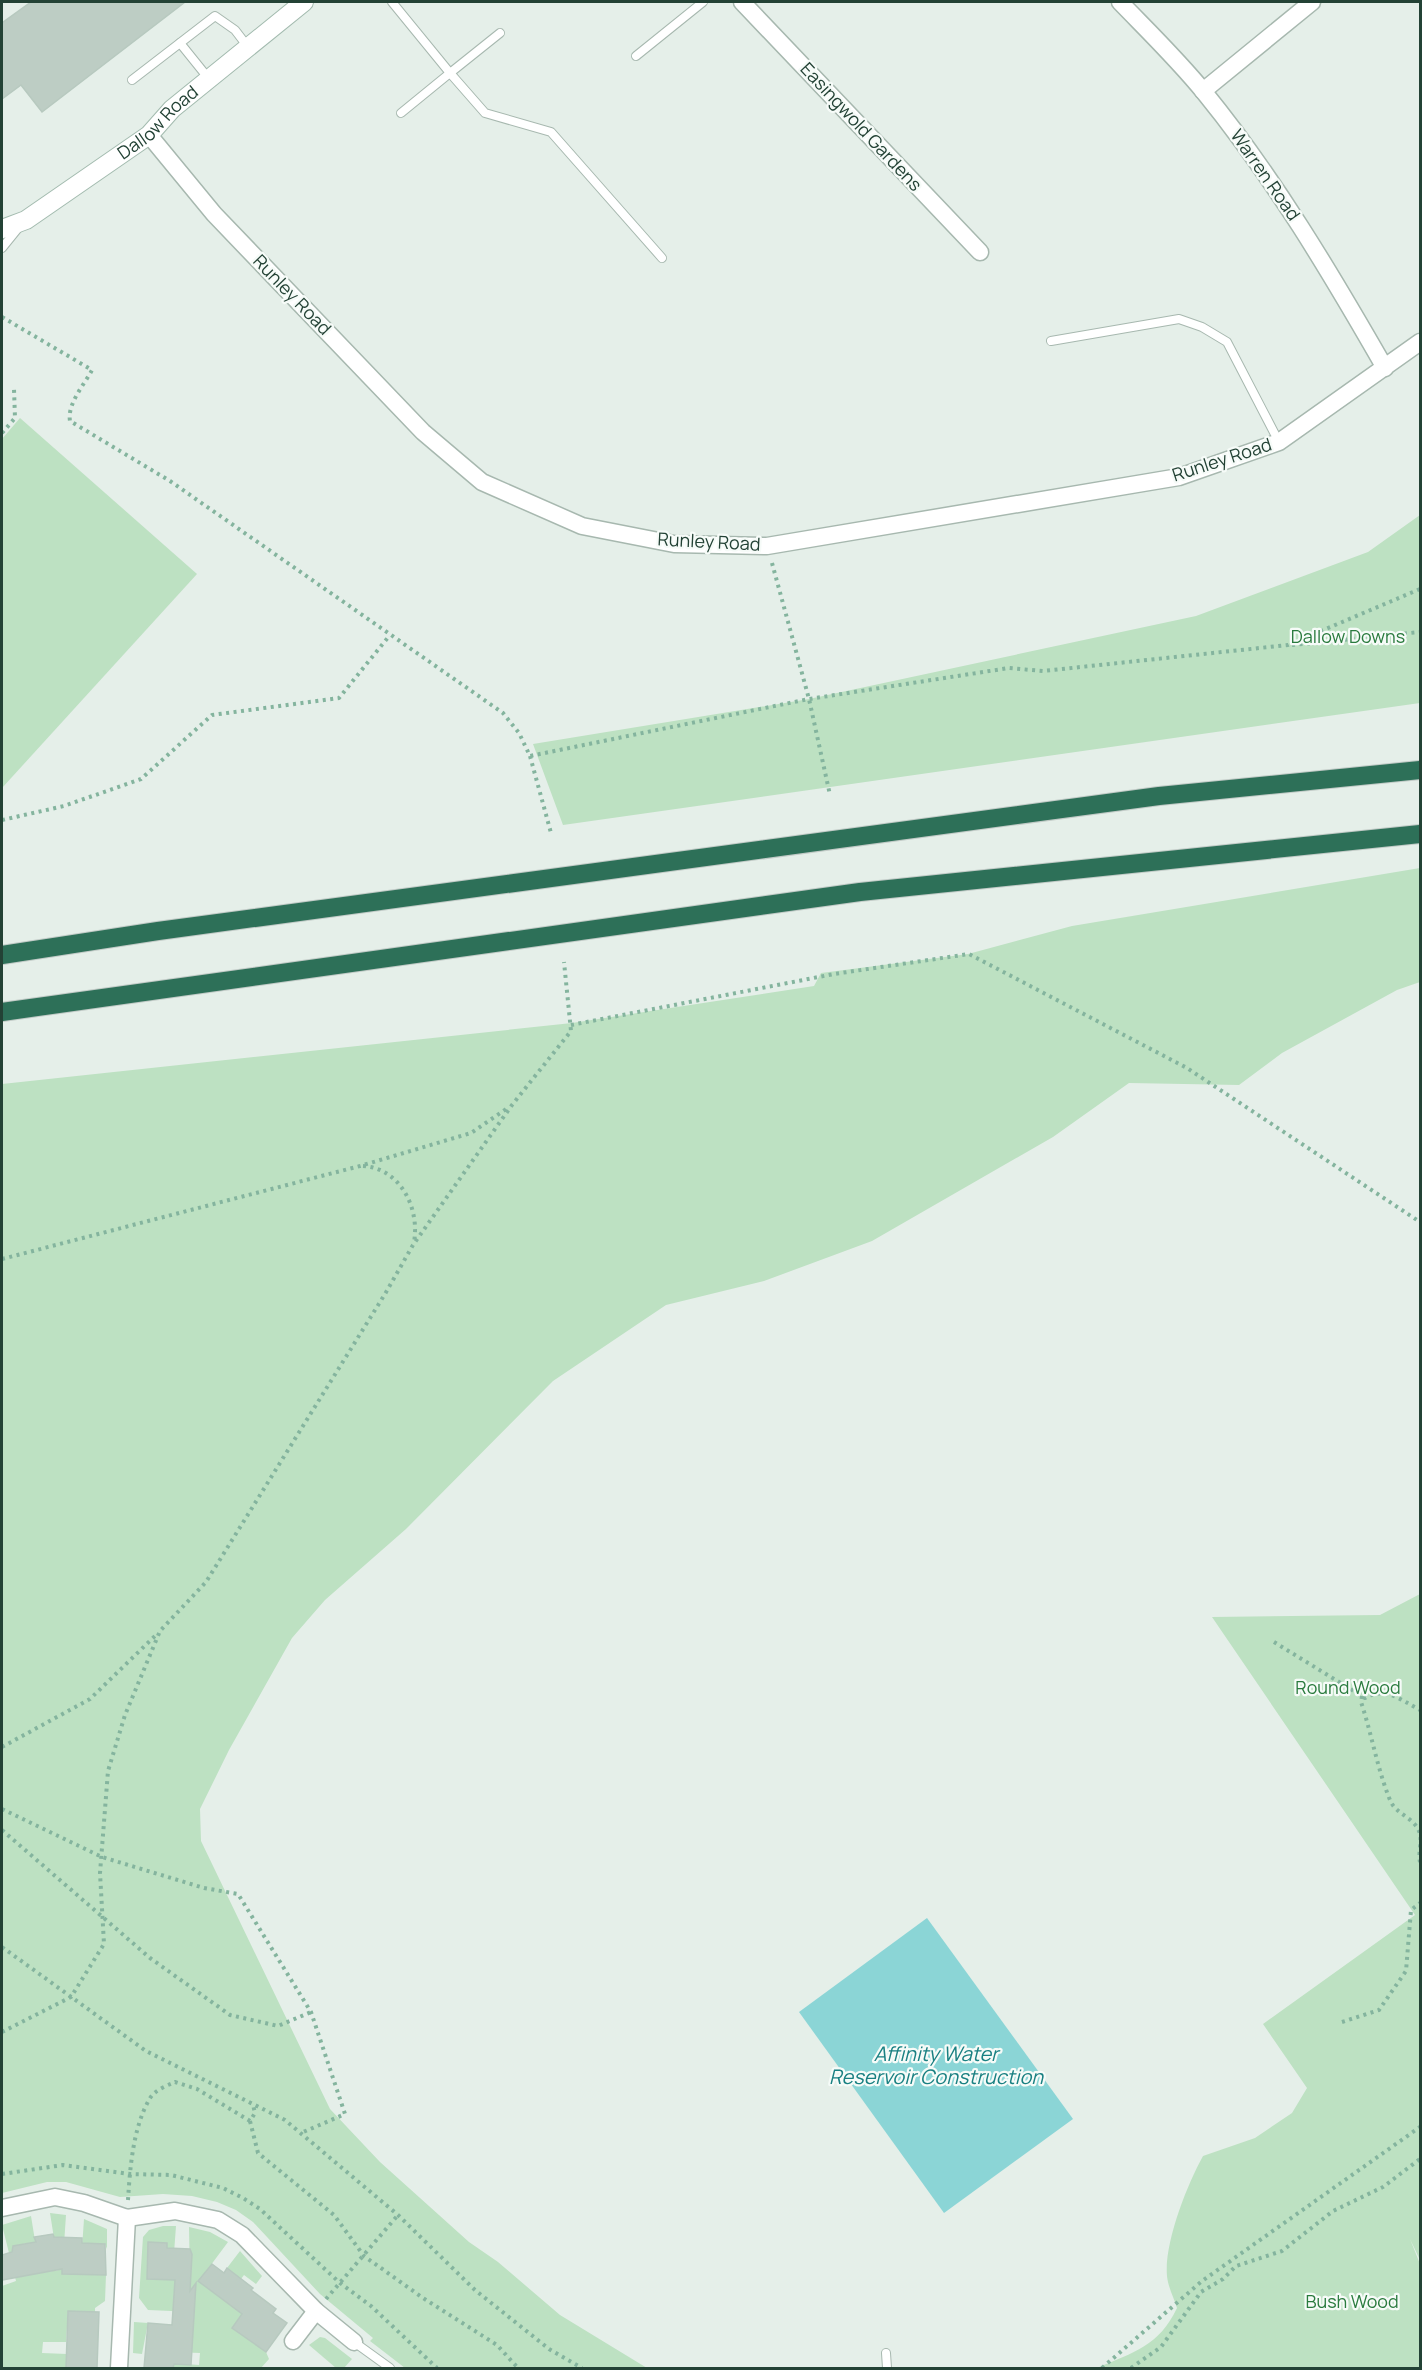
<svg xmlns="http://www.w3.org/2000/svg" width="1422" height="2370" font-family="Manrope,sans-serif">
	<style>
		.green { fill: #bde1c2 }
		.water { fill: #8bd5d6 }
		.building { fill: #bdcdc4; stroke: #b7c9bf; stroke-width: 1.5 }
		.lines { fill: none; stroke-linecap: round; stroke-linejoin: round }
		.lane-casing { stroke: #a7b8af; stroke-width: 10 }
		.street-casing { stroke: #a7b8af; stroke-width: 19 }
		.secondary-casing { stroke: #a3bbaf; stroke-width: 20 }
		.highway-casing { stroke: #c1cac6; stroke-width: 20 }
		.path { stroke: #84b49e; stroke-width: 4; stroke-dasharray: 3 4.5; stroke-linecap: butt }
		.lane { stroke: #fff; stroke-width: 8 }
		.street { stroke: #fff; stroke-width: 16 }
		.secondary { stroke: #fff; stroke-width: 18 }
		.highway { stroke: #2d7058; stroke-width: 18 }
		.labels { text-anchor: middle; stroke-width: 4.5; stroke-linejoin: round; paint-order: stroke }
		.street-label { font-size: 18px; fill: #234235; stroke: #f6fbf8 }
		.park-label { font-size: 18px; fill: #2a7b3e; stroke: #f6fbf8 }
		.water-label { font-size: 20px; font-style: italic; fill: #198082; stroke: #f6fbf8 }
	</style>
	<rect width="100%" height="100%" fill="#e5efe9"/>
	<g class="green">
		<polygon points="20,418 197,574 2,788 2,439"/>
		<polygon points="1420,515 1420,703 563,825 533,744 809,699 1196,616 1368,552"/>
		<polygon points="1420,868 1420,982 1397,990 1282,1053 1239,1085 1129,1083 1053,1137 872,1241 764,1281 666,1305 553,1381 406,1529 325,1600 292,1638 229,1750 200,1809 201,1841 330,2109 380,2162 469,2242 498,2262 560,2315 647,2368 405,2368 370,2341 373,2338 320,2294 253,2222 236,2210 217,2202 192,2196 163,2194 120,2197 66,2182 47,2182 2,2193 2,1084 572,1023 814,986 821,973 968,954 1072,926"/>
		<path d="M1420 1594V2260L1410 2239 1420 2264V2368H1097C1134 2352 1159 2346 1177 2308 1174 2298 1168 2287 1167 2276 1164 2243 1187 2185 1203 2156L1255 2138 1292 2113 1307 2088 1263 2024 1415 1915 1212 1617 1380 1615Z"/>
		<polygon points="50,2213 66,2215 62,2274 106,2275 105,2301 95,2308 95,2312 68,2311 66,2342 43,2342 42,2353 67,2354 66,2368 2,2368 2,2286 16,2281 2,2225 31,2216 36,2247 28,2243 13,2246 16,2277 59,2270"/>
		<polygon points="84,2219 107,2229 107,2249 105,2244 82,2248"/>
		<polygon points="163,2226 176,2226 174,2253 166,2253 167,2243 148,2242 147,2279 190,2280 189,2227 210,2232 228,2242 199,2281 248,2307 232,2328 266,2352 269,2359 261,2368 173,2368 174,2363 199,2365 200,2353 175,2352 176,2325 172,2325 172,2322 194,2323 194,2312 148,2310 139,2298 143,2237 149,2230"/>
		<polygon points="240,2251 262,2276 256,2284 244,2275 241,2279 227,2268"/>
		<polygon points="134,2322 148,2323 142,2354 133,2353"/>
		<polygon points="320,2337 325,2338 352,2359 344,2368 336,2368 309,2345"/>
	</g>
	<polygon class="water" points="927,1918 1073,2119 944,2213 799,2012"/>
	<g class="building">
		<polygon points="31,2 185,2 42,112 21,85 2,99 2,23"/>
		<polygon points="53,2234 54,2237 82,2238 82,2243 105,2244 106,2275 62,2274 62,2269 2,2280 2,2255 12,2252 13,2246 36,2242 34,2237"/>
		<polygon points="148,2242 167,2243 167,2248 190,2249 192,2254 190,2291 196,2283 191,2365 174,2364 173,2368 144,2368 148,2323 172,2325 175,2280 147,2279"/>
		<polygon points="212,2264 224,2273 227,2268 253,2288 251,2290 276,2309 273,2313 287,2323 266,2352 232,2328 242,2314 198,2281"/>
		<polygon points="68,2311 99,2312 97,2368 66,2368"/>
	</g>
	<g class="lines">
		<g class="lane-casing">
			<g id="lane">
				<polyline points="392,2 450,73 401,113"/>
				<polyline points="500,33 450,73 485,113 551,132 662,258"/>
				<polyline points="180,43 209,79"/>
				<polyline points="636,56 703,2"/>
				<polyline points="132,80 215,16 235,30 248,47"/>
				<polyline points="2,248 19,227"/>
				<polyline points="1051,341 1179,319 1202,327 1227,342 1279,442"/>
				<polyline points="354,2342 390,2368"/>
				<polyline points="886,2353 887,2368"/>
			</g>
		</g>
		<g class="street-casing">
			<g id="street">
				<polyline points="742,2 980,252"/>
				<path d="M1120 2C1148 31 1178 60 1204 92 1274 178 1330 272 1385 368"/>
				<polyline points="1203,91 1312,2"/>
				<polyline points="149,135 214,214 423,432 482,482 582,526 674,544 767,546 1179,477 1279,442 1420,342"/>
				<polyline points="2,2208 55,2197 84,2203 127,2218 175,2211 218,2220 242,2235 316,2311 354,2342"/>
				<polyline points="293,2341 316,2311"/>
				<polyline points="119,2368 127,2218"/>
			</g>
		</g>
		<g class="secondary-casing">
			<g id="secondary">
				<path id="s1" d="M2 229 26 220 149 135 172 109 304 2"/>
			</g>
		</g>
		<g class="highway-casing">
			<g id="highway">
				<polyline points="2,955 158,931 1159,796 1420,770"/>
				<polyline points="2,1012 860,892 1420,834"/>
			</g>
		</g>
		<g class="path">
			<path d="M2 317 92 370C84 385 67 404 70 421L170 481 503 713 519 733 530 756 809 699 1009 668 1043 671 1288 645 1420 589"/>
			<polyline points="2,433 15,418 14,389"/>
			<polyline points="772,563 809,699 830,795"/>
			<polyline points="1292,645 1420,632"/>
			<polyline points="530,756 551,833"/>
			<polyline points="2,820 64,806 141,779 212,715 339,698 390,635"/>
			<polyline points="571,1025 834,974 969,954 1187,1068 1420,1222"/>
			<path d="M363 1166C400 1168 420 1208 414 1242"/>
			<polyline points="2,1259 360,1166 471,1133 509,1107"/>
			<path d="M1274 1642 1365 1698C1385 1686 1401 1700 1420 1710"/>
			<path d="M1362 1696 1361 1702C1372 1735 1377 1768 1390 1800 1395 1814 1416 1818 1420 1834 1422 1843 1418 1853 1420 1862"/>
			<polyline points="2,1747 90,1699 157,1634"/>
			<polyline points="2,1809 102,1857 204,1888 238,1894 311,2012 345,2114 301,2133"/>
			<polyline points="2,1830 150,1958 230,2015 278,2026 311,2012"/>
			<polyline points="2,1947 146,2051 285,2120 398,2215 475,2290 549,2349 582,2368"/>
			<polyline points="1342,2022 1379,2010 1406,1971 1411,1910 1420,1903"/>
			<polyline points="2,2032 71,1997 104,1944 100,1873 108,1771 125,1715 160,1631 206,1582 385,1294 413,1245 512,1105 571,1031 564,962"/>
			<polyline points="250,2121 258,2153 334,2215 364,2256 423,2298 497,2345 518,2368"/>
			<polyline points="2,2174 63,2165 130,2174 171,2175 223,2188 243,2198 260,2209 340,2283 371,2306 437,2368"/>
			<path d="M128 2200C130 2168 133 2128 149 2100 154 2090 166 2086 175 2082L197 2089 250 2121 255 2113 253 2105"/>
			<polyline points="326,2299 398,2215"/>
			<polyline points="1102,2368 1202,2281 1420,2127"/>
			<polyline points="1131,2368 1161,2347 1201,2292 1223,2279 1236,2266 1282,2251 1333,2211 1383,2187 1420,2159"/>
		</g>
		<use href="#lane" class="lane"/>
		<use href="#street" class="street"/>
		<use href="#secondary" class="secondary"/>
		<use href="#highway" class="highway"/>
	</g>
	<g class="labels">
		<g class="street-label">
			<text dy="6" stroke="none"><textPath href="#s1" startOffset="190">Dallow Road</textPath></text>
			<text transform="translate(861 127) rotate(47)" y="6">Easingwold Gardens</text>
			<text transform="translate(1265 175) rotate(55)" y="6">Warren Road</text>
			<text transform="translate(292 295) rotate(46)" y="6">Runley Road</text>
			<text transform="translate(1222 460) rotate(-18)" y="6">Runley Road</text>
			<text transform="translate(709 542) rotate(3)" y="6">Runley Road</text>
		</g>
		<g class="park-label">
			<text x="1348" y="643">Dallow Downs</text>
			<text x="1348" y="1694">Round Wood</text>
			<text x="1352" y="2308">Bush Wood</text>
		</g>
		<g class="water-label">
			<text x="936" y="2061">Affinity Water<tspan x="936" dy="23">Reservoir Construction</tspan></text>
		</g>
	</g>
	<rect width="1422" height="2370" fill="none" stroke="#234235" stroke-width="6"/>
</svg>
